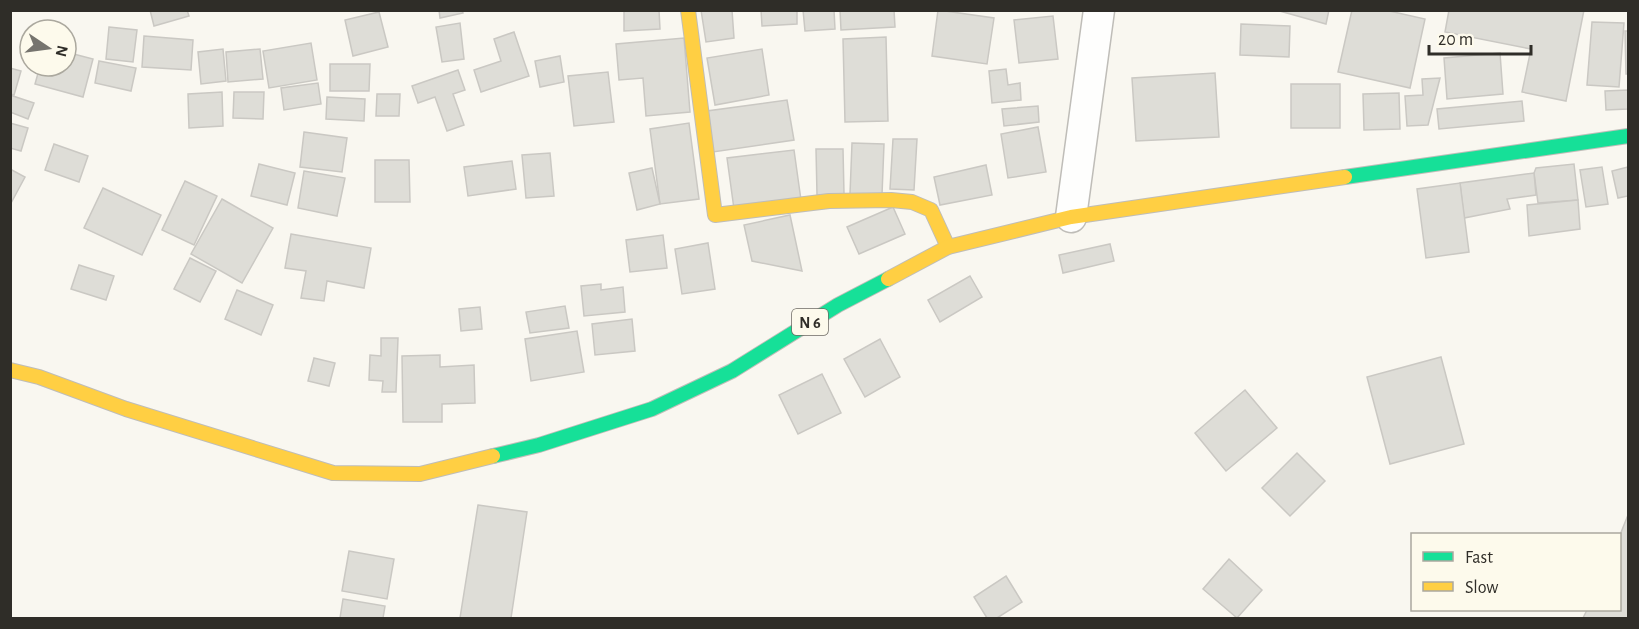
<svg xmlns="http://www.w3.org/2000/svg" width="1639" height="629" font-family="'Alegreya Sans',sans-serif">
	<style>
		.building { fill: #deddd7; stroke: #cac8c3; stroke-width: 1.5 }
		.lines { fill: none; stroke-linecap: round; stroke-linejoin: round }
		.street-casing { stroke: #bfbdb8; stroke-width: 33 }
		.fast-casing { stroke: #bfbdb8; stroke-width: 16 }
		.slow-casing { stroke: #bfbdb8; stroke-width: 16 }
		.street { stroke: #fefefd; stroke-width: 30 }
		.fast { stroke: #16e098; stroke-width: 14 }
		.slow { stroke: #ffcf43; stroke-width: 14 }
		.labels { text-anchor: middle; stroke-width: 4.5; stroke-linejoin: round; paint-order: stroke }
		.shield { fill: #fdfaec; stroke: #6d6a63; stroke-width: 1.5 }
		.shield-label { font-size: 16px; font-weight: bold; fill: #2f2d28 }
	</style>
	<rect width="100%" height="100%" fill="#f9f7f0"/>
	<g class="building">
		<polygon points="150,10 187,10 189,16 154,26"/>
		<polygon points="439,10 462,10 463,13 440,18"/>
		<polygon points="624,10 659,10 660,29 624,31"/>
		<polygon points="701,10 732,10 734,38 706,42"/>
		<polygon points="761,10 797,10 797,24 762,26"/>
		<polygon points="803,10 834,10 835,29 805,31"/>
		<polygon points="840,10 894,10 895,27 841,30"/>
		<polygon points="938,10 994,18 987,64 932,56"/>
		<polygon points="1276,10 1329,10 1326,24"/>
		<polygon points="1352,10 1385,10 1425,19 1410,88 1338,72"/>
		<polygon points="1449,10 1584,10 1566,101 1522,92 1531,49 1445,32"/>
		<polygon points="379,12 388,47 353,56 345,20"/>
		<polygon points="1053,16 1058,59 1019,63 1014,20"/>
		<polygon points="1592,22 1624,23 1619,87 1587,85"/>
		<polygon points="460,23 464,59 442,62 436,27"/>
		<polygon points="1241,24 1290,26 1289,57 1240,55"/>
		<polygon points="109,27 137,30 133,62 106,59"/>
		<polygon points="1625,31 1628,31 1628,74 1626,74"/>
		<polygon points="514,32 529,76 481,92 474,70 501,61 494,39"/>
		<polygon points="144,36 193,40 191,70 142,67"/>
		<polygon points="886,37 888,121 845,122 843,39"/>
		<polygon points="684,38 690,112 646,116 643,78 619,80 616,44"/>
		<polygon points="311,43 317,80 269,88 263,51"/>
		<polygon points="223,49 226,81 201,84 198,52"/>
		<polygon points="260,49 263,79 228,82 226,52"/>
		<polygon points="762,49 769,95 715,105 707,58"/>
		<polygon points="66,52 93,59 83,97 35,84 40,66 66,66"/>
		<polygon points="1500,53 1503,94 1447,99 1444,58"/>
		<polygon points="560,56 564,82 540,87 535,61"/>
		<polygon points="99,61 136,68 131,91 95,83"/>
		<polygon points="330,64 370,64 369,91 330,91"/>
		<polygon points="10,68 21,71 14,95 10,94"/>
		<polygon points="1006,69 1008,85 1020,83 1021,100 992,103 989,71"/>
		<polygon points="458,70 465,90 453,94 464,125 447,131 435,97 418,103 412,86"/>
		<polygon points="608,72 614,122 574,126 568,76"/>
		<polygon points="1215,73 1219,137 1136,141 1132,78"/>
		<polygon points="1440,78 1428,125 1407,126 1405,96 1423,95 1422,79"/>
		<polygon points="318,83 321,104 284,110 281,88"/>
		<rect x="1291" y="84" width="49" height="44"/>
		<polygon points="1628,90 1628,109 1606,110 1605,91"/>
		<polygon points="222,92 223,126 189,128 188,94"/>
		<polygon points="234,92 264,92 263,119 233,118"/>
		<polygon points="1399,93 1400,129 1364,130 1363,94"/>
		<polygon points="377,94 400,94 399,116 376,116"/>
		<polygon points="10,95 34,103 28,119 10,112"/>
		<polygon points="327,97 365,99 364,121 326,119"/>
		<polygon points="787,100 794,140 713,152 707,111"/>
		<polygon points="1522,101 1524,121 1439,129 1437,109"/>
		<polygon points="1038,106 1039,122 1004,126 1002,109"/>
		<polygon points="10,123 28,128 21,151 10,148"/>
		<polygon points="689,123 699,199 660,204 650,129"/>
		<polygon points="1038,127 1046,172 1008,178 1001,134"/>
		<polygon points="304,132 347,138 342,172 300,167"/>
		<polygon points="893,139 917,139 914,190 890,189"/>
		<polygon points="852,143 884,144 882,195 850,194"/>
		<polygon points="54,144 88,156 79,182 45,170"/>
		<polygon points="816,149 843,149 844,194 817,195"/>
		<polygon points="794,150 801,200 734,209 727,158"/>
		<polygon points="550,153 554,196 526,198 522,155"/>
		<polygon points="375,160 409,160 410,202 375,202"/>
		<polygon points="512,161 516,189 468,196 464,167"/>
		<polygon points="259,164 295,173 287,205 251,196"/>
		<polygon points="1574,164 1578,200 1538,203 1534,173 1536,168"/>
		<polygon points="986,165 992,195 940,205 934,177"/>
		<polygon points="1602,167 1608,204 1586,207 1580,170"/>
		<polygon points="1628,167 1628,196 1618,198 1612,171"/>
		<polygon points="652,168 660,204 637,210 629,173"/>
		<polygon points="10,169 25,177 10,205"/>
		<polygon points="304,171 345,178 337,216 298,208"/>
		<polygon points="1534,173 1536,195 1507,199 1510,209 1464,218 1460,183"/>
		<polygon points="185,181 217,196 194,245 162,230"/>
		<polygon points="1460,183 1469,252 1426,258 1417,189"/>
		<polygon points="103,188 161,215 142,255 84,228"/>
		<polygon points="222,199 273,228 242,283 191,254"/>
		<polygon points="1578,200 1580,229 1529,236 1527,205"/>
		<polygon points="893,207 905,234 859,254 847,227"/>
		<polygon points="790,215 802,271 752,261 744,225"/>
		<polygon points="291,234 371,248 364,288 327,281 324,301 301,298 306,271 285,268"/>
		<polygon points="663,235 667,268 630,272 626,240"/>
		<polygon points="708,243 715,289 682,294 675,249"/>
		<polygon points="1110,244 1114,261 1063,273 1059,255"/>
		<polygon points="190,258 216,271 200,302 174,289"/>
		<polygon points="79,265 114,276 106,300 71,289"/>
		<polygon points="970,276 982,297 940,322 928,300"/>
		<polygon points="601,284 601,290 623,287 625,312 584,316 581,286"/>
		<polygon points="237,290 273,305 261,335 225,319"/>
		<polygon points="565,306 569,328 530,333 526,312"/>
		<polygon points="480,307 482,329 461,331 459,309"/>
		<polygon points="632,319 635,351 595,355 592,324"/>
		<polygon points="577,331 584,372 531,381 525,339"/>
		<polygon points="381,338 398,338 396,392 382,392 383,381 369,380 370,355 381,356"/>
		<polygon points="880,339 900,377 865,397 844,359"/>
		<polygon points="440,355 440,367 474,365 475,403 442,404 442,422 403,422 402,356"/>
		<polygon points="1441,357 1464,444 1390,464 1367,377"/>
		<polygon points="314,358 335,363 329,386 308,381"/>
		<polygon points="822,374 841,413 798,434 779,395"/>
		<polygon points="1245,390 1277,428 1226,471 1195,433"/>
		<polygon points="1297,453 1325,481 1290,516 1262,488"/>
		<polygon points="478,505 527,512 511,618 460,618"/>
		<polygon points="1628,515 1628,618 1583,618 1587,610 1620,610 1620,535"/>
		<polygon points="349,551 394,559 387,599 342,591"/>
		<polygon points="1229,559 1262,590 1237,618 1203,589"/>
		<polygon points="1006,576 1022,602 997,618 987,618 974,597"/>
		<polygon points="343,599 385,606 383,618 340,618"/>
	</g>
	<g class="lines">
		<g class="street-casing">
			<polyline id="street" points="1071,217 1099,10"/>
		</g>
		<g class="fast-casing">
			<g id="fast">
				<polyline points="1345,177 1628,136"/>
				<polyline points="493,456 539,445 652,409 732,371 838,305 888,279"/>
			</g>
		</g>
		<g class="slow-casing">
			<g id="slow">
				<polyline points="688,10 715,215 829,201 891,200 912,202 931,210 948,247"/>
				<polyline points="888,279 948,247 1071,217 1345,177"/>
				<polyline points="10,370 39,377 126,409 333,473 420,474 493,456"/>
			</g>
		</g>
		<use href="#street" class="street"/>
		<use href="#fast" class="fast"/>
		<use href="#slow" class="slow"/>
	</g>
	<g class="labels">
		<rect class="shield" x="792" y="309" width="36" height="26" rx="4.5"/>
		<g class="shield-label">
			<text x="810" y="328">N 6</text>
		</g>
	</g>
	<rect width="1639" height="629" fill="none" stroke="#2f2d28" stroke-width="24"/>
	<rect x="1411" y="533" width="210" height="78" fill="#fdfaec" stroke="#aba89e" stroke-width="1.5"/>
	<rect x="1423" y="552" width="30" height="9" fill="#16e098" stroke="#aba89e" stroke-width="1.5"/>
	<text x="1465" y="563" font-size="18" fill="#2f2d28">Fast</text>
	<rect x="1423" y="582" width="30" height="9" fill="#ffcf43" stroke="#aba89e" stroke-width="1.5"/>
	<text x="1465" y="593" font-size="18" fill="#2f2d28">Slow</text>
	<g transform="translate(48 48) rotate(103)"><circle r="28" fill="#fdfaec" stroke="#aba89e" stroke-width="1.5"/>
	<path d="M0-4.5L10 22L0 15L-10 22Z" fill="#76746e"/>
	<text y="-9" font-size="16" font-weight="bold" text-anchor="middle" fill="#2f2d28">N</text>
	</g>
	<path d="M1429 45v9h102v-9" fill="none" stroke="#2f2d28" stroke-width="3"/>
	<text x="1438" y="45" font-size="18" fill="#2f2d28" stroke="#fdfaec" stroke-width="4.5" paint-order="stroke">20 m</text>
</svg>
